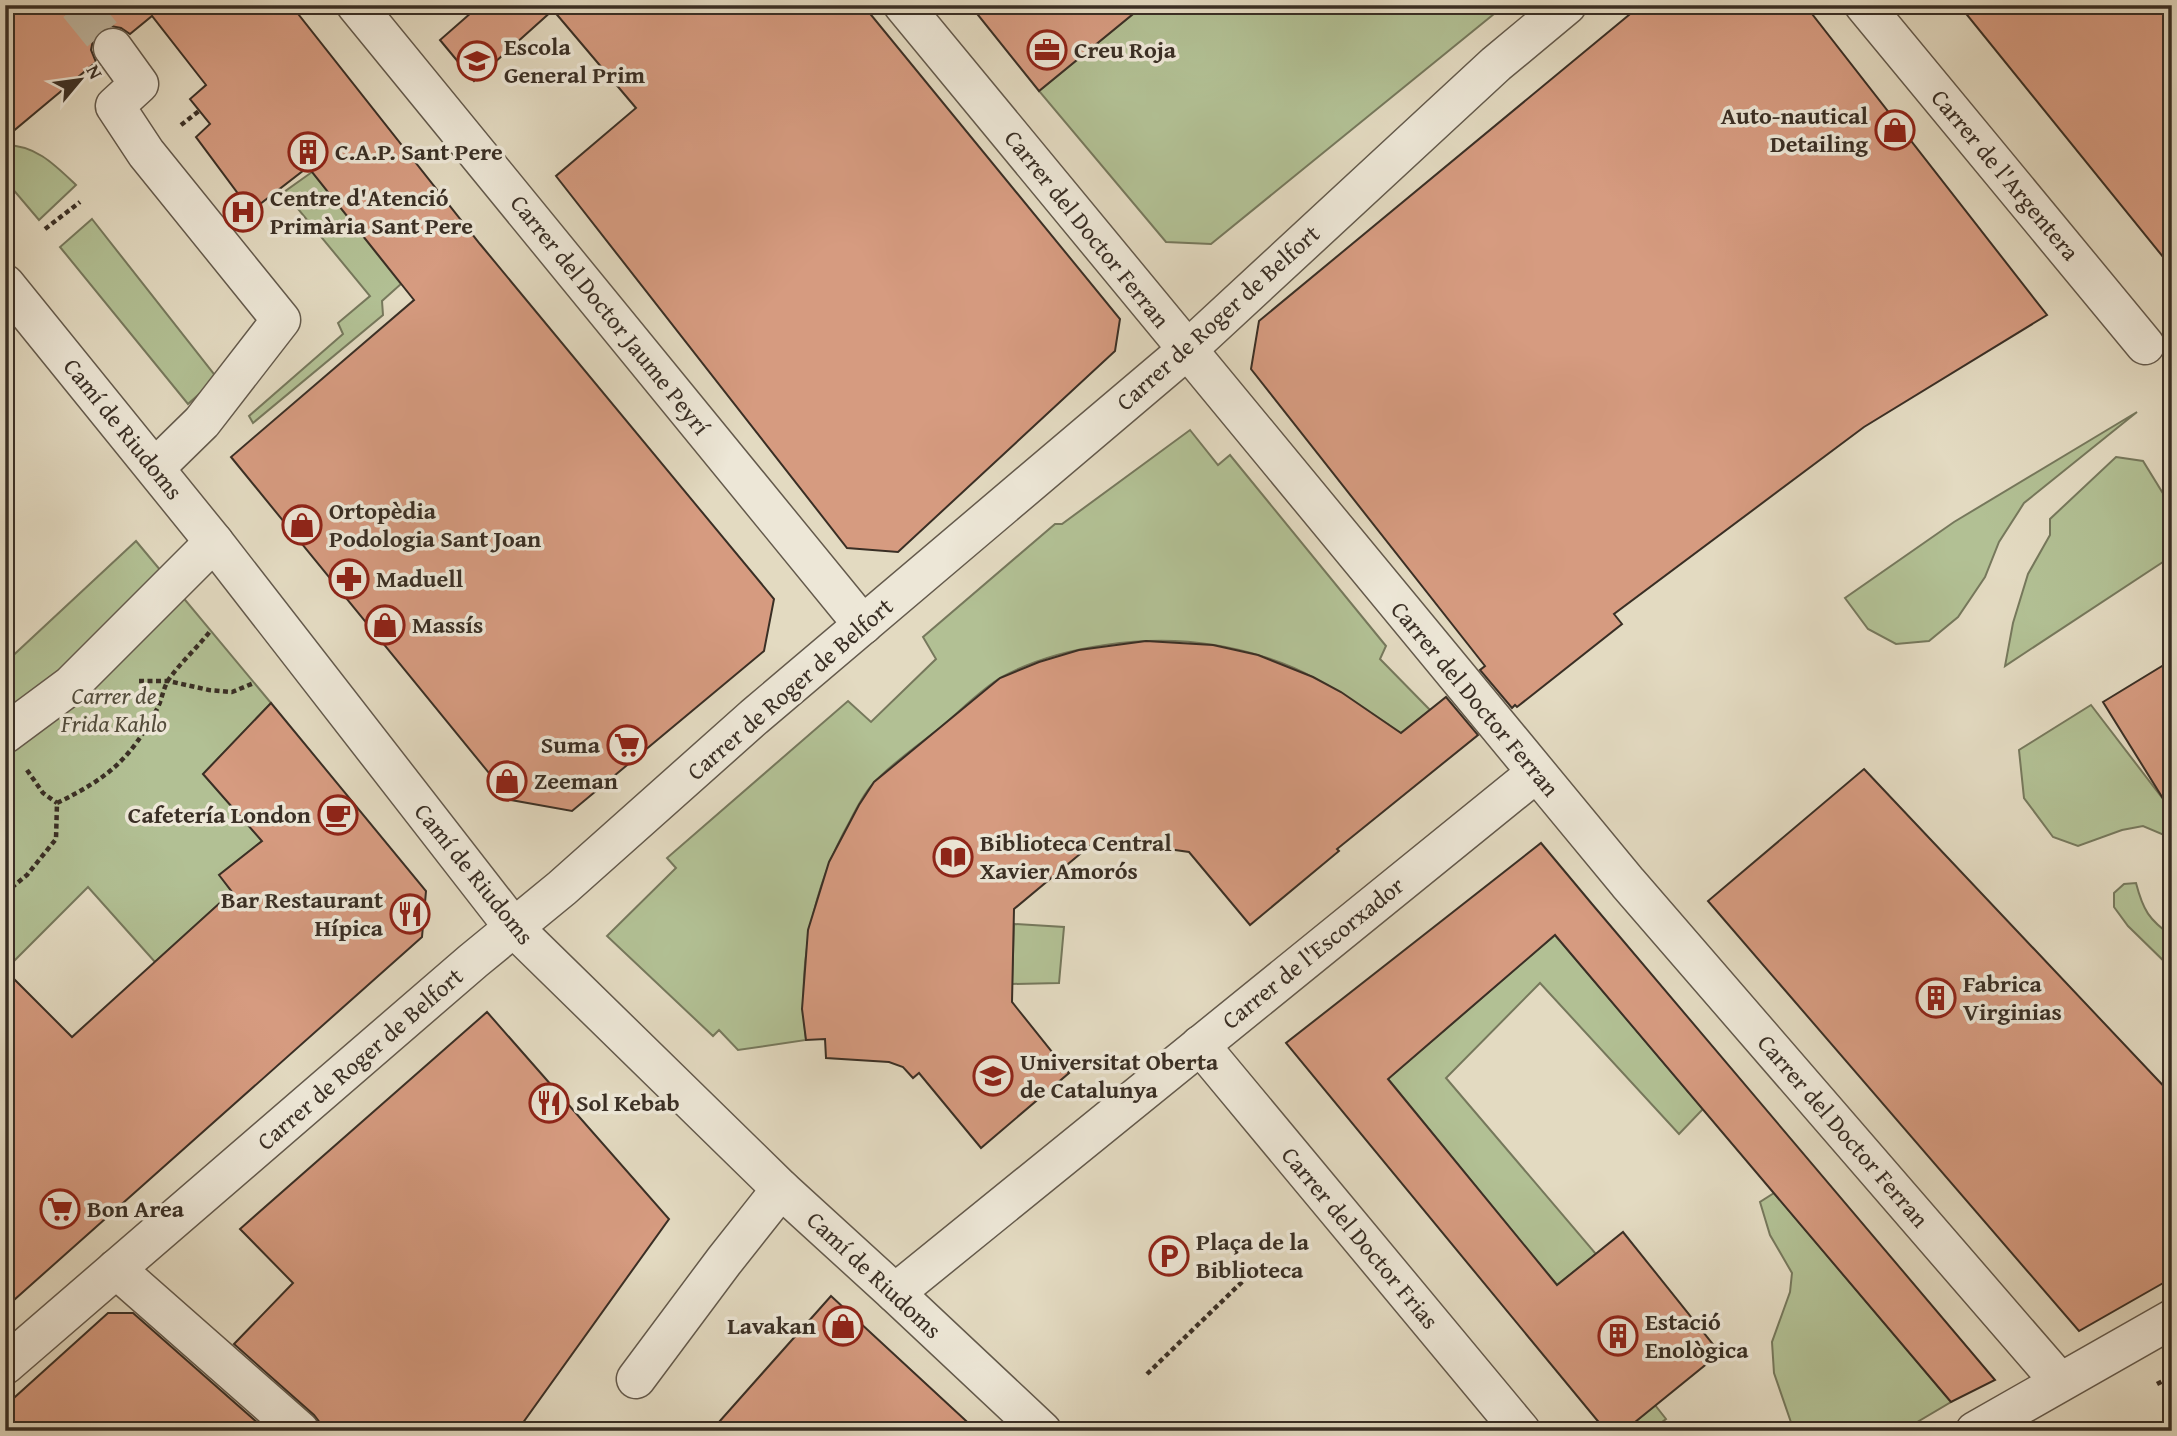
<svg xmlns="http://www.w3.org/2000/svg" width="2177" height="1436" font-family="'Gentium Book Plus',serif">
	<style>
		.green { fill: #b2c094; stroke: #76785c; stroke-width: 2 }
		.building { fill: #d69b80; stroke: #3a2f25; stroke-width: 2 }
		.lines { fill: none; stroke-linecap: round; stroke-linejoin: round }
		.minor-tunnel { stroke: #c1b8a2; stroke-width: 38; stroke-dasharray: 38 19; stroke-linecap: butt }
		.minor-casing { stroke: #645a4c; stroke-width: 41 }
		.path { stroke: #3a2f25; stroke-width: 4.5; stroke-dasharray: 5 3.5; stroke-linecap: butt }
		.minor { stroke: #ede7d7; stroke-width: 38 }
		.labels { text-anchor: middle; stroke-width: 7; stroke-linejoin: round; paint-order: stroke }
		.poi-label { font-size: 24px; font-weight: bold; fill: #3a2f25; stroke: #ede7d7; text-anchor: start }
		.street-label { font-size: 24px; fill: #3a2f25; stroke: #ede7d7 }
		.park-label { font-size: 24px; font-style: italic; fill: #524c3b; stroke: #ede7d7 }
	</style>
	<rect width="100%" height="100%" fill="#e3dac1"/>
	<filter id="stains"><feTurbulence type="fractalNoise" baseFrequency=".00286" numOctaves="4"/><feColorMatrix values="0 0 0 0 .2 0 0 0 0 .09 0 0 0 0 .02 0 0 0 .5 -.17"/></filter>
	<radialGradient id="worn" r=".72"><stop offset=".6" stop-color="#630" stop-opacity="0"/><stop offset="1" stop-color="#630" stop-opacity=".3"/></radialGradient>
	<g class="green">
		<polygon points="1135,5 1505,5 1211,244 1166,242 1039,91 1138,10"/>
		<path d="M5 145C36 145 55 165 76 185L39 220 5 180Z"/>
		<polygon points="312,172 401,284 382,301 383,315 253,423 249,416 343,334 338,323 370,296 284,192"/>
		<polygon points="92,219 217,378 188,404 60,247"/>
		<polygon points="2137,412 2024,503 1999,542 1985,577 1958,617 1929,641 1896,644 1868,629 1845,598 1954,522"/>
		<path d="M1190 430 1218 465 1230 455 1386 646 1380 659 1430 710 1397 736C1370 717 1343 695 1314 678 1287 662 1246 650 1214 645 1149 634 1060 645 1002 677 983 688 959 712 941 727 920 744 889 765 872 785 863 795 856 809 850 821 812 888 797 964 806 1040L738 1050 719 1030 713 1036 607 936 676 868 667 858 848 701 871 722 936 659 923 637 1055 524H1062Z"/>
		<polygon points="2116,457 2143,461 2172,508 2172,556 2005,666 2013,623 2028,574 2050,535 2050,519"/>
		<polygon points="136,541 271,703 203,774 262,841 220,875 232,892 155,962 88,887 5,970 5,663"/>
		<polygon points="2091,705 2163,799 2172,793 2172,841 2169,837 2143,826 2122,830 2078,846 2053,837 2024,798 2019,750"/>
		<path d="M2136 883C2143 910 2149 920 2172 936V969L2128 926 2114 907V893L2124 884Z"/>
		<polygon points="1014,924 1064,927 1059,983 1012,984"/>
		<polygon points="1555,935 1703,1109 1679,1134 1540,983 1446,1078 1596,1254 1557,1285 1388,1079"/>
		<polygon points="1774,1193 1951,1402 1902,1431 1794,1431 1774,1373 1772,1342 1790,1292 1792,1273 1770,1235 1760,1202"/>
		<polygon points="1655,1405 1666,1419 1650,1431 1624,1431"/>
	</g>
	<g class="building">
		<polygon points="5,5 291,5 480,244 774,599 764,651 572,811 511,800 231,457 414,300 308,167 251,211 196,137 210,124 190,99 206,85 152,16 130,34 121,28 111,26 100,31 93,40 91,50 96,62 5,138"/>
		<polygon points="480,5 863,5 1120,319 1115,351 898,552 847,548 556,176 636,108 553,10 474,81 440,40"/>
		<polygon points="970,5 1144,5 1039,91"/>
		<polygon points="1641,5 1805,5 2047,315 1864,427 1614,614 1622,624 1517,707 1515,705 1512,708 1480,670 1485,666 1251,369 1259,321"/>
		<polygon points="1959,5 2172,5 2172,268"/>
		<polygon points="1146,641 1213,645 1258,655 1313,677 1341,692 1401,733 1446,697 1478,735 1337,849 1339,851 1250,925 1189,852 1098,839 1014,909 1012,1002 1069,1073 981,1148 919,1073 913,1078 903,1067 889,1062 826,1058 825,1039 806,1040 802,1009 808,930 829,862 859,805 874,782 1000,678 1039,662 1079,650"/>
		<polygon points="2172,660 2172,813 2103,702"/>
		<polygon points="271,703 426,891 422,937 5,1308 5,970 72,1037 232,892 219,875 262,841 203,774"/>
		<polygon points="1864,769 2172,1095 2172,1278 2079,1331 1708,901"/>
		<polygon points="1541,843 1592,904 1995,1380 1951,1402 1555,935 1388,1079 1557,1285 1623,1232 1720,1353 1624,1431 1606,1431 1286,1043"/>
		<polygon points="487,1012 669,1219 517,1431 321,1431 320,1423 314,1415 234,1344 293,1283 240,1229"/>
		<polygon points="831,1296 977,1431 711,1431"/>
		<polygon points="108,1313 133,1313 267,1431 5,1431 5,1406"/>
	</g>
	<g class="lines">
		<polyline class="minor-tunnel" points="78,5 113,48"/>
		<g class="minor-casing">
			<g id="minor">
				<polyline points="356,5 863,625"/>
				<polyline points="903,5 1628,883 2060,1382"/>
				<polyline points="1864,5 2145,345"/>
				<polyline points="113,48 139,84 115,106 146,153 281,320 202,422 155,468"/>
				<polyline points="5,284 214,542 514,928 781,1189 895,1293 1042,1431"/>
				<polyline points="5,734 71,685 214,542"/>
				<polyline points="1200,1045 1521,1431"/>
				<polyline points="116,1269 300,1431"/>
				<polyline points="895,1293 1536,773"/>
				<polyline points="5,1365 473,961 562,888 754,717 1187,350 1496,64 1567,5"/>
				<polyline points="636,1379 724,1261 781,1189"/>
				<polyline points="1975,1431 2172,1319"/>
			</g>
		</g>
		<g class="path">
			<polyline points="181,125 199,111"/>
			<polyline points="45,229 80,202"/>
			<polyline points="139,681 168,681 209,690 232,692 254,683"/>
			<polyline points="27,770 43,793 57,803"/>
			<path d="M5 893 27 875 56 839 57 803C108 778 130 760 157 709 162 700 163 688 169 679 181 662 198 647 211 630"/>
			<polyline points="1147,1374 1244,1280"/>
			<polyline points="2157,1384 2172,1376"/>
		</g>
		<use href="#minor" class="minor"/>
	</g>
	<defs>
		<g id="office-ring" transform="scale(2.0125)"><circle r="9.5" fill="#ede7d7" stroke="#8f2418" stroke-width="1.5"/><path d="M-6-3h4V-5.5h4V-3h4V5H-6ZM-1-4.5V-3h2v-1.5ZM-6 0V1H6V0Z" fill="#8f2418"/></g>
		<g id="school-ring" transform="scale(2.0125)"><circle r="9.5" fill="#ede7d7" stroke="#8f2418" stroke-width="1.5"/><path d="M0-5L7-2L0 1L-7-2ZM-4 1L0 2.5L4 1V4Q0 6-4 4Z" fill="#8f2418"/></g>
		<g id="shop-ring" transform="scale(2.0125)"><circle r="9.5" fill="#ede7d7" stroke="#8f2418" stroke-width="1.5"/><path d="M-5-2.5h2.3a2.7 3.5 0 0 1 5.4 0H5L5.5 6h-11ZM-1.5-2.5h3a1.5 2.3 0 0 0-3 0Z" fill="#8f2418"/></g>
		<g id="building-ring" transform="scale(2.0125)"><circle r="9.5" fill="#ede7d7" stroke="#8f2418" stroke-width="1.5"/><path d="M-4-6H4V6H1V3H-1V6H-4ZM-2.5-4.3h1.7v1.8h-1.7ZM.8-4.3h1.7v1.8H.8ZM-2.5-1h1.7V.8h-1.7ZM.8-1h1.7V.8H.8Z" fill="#8f2418"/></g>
		<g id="hospital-ring" transform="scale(2.0125)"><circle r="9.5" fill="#ede7d7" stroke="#8f2418" stroke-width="1.5"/><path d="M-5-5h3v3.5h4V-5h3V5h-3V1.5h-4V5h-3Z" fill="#8f2418"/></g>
		<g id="pharmacy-ring" transform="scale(2.0125)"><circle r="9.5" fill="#ede7d7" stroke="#8f2418" stroke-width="1.5"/><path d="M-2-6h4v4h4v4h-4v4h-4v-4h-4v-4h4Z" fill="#8f2418"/></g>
		<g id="supermarket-ring" transform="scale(2.0125)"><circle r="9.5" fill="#ede7d7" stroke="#8f2418" stroke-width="1.5"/><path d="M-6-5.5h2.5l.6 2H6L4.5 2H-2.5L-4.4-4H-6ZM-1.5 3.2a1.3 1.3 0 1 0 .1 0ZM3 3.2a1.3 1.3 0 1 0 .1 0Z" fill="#8f2418"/></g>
		<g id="cafe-ring" transform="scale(2.0125)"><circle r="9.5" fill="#ede7d7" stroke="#8f2418" stroke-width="1.5"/><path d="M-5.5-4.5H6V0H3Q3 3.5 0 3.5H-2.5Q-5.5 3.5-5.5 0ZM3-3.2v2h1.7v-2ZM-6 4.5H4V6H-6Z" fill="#8f2418"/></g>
		<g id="library-ring" transform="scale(2.0125)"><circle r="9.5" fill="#ede7d7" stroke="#8f2418" stroke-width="1.5"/><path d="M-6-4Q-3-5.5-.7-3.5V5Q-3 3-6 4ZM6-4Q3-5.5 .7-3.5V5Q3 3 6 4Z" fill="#8f2418"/></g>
		<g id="restaurant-ring" transform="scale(2.0125)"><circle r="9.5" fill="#ede7d7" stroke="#8f2418" stroke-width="1.5"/><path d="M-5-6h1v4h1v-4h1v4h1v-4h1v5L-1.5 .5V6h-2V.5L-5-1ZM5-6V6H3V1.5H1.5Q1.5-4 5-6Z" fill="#8f2418"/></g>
		<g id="university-ring" transform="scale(2.0125)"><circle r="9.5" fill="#ede7d7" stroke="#8f2418" stroke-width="1.5"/><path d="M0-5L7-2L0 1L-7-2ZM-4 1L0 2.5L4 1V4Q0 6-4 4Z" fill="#8f2418"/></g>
		<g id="parking-ring" transform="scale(2.0125)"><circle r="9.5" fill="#ede7d7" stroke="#8f2418" stroke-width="1.5"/><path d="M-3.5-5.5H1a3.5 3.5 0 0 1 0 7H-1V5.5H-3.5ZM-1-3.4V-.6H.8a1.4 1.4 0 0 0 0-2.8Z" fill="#8f2418"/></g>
	</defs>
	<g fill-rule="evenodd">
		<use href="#office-ring" x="1047" y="50"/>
		<use href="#school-ring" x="477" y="61"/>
		<use href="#shop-ring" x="1895" y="130"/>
		<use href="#building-ring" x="308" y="152"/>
		<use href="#hospital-ring" x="243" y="212"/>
		<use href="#shop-ring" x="302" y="525"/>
		<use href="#pharmacy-ring" x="349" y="579"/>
		<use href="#shop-ring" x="385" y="625"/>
		<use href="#supermarket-ring" x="627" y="745"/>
		<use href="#shop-ring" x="507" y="781"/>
		<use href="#cafe-ring" x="338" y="815"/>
		<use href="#library-ring" x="953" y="857"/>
		<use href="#restaurant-ring" x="410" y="914"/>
		<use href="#building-ring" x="1936" y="998"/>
		<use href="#university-ring" x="993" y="1076"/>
		<use href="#restaurant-ring" x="549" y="1103"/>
		<use href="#supermarket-ring" x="60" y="1209"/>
		<use href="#parking-ring" x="1169" y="1256"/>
		<use href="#shop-ring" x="843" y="1326"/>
		<use href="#building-ring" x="1618" y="1336"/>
	</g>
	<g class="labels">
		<g class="poi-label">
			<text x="504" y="55">Escola<tspan x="504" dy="28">General Prim</tspan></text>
			<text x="1074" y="58">Creu Roja</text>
			<text x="1868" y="124" text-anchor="end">Auto-nautical<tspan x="1868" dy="28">Detailing</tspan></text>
			<text x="335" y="160">C.A.P. Sant Pere</text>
			<text x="270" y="206">Centre d'Atenció<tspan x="270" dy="28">Primària Sant Pere</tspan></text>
			<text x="329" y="519">Ortopèdia<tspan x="329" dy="28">Podologia Sant Joan</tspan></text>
			<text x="376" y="587">Maduell</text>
			<text x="412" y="633">Massís</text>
			<text x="600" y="753" text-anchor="end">Suma</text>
			<text x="534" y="789">Zeeman</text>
			<text x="311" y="823" text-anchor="end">Cafetería London</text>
			<text x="980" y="851">Biblioteca Central<tspan x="980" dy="28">Xavier Amorós</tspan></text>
			<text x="383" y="908" text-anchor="end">Bar Restaurant<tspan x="383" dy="28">Hípica</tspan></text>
			<text x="1963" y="992">Fabrica<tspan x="1963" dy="28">Virginias</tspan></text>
			<text x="1020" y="1070">Universitat Oberta<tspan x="1020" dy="28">de Catalunya</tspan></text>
			<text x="576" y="1111">Sol Kebab</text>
			<text x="87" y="1217">Bon Area</text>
			<text x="1196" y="1250">Plaça de la<tspan x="1196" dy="28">Biblioteca</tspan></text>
			<text x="1645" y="1330">Estació<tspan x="1645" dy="28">Enològica</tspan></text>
			<text x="816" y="1334" text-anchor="end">Lavakan</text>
		</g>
		<g class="street-label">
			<text transform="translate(2005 175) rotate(50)" y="8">Carrer de l'Argentera</text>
			<text transform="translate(1087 229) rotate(51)" y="8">Carrer del Doctor Ferran</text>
			<text transform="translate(610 315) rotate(51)" y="8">Carrer del Doctor Jaume Peyrí</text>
			<text transform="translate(1218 318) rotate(-42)" y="8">Carrer de Roger de Belfort</text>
			<text transform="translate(123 429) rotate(51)" y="8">Camí de Riudoms</text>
			<text transform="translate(790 689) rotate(-41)" y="8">Carrer de Roger de Belfort</text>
			<text transform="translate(1475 699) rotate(50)" y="8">Carrer del Doctor Ferran</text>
			<text transform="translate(474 874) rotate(51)" y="8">Camí de Riudoms</text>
			<text transform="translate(1313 953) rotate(-39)" y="8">Carrer de l'Escorxador</text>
			<text transform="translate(360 1059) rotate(-41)" y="8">Carrer de Roger de Belfort</text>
			<text transform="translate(1843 1131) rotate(49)" y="8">Carrer del Doctor Ferran</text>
			<text transform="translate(1360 1238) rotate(50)" y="8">Carrer del Doctor Frias</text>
			<text transform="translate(874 1275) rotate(43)" y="8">Camí de Riudoms</text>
		</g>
		<g class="park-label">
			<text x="114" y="704">Carrer de<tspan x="114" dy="28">Frida Kahlo</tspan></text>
		</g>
	</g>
	<rect width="2177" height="1436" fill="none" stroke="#e3dac1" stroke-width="28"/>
	<rect x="7" y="7" width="2163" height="1422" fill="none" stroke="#3a2f25" stroke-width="3.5"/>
	<rect x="14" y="14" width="2149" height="1408" fill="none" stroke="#3a2f25" stroke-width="2"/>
	<g transform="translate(80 80) rotate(61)" stroke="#ede7d7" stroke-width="5" paint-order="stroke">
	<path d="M0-5L12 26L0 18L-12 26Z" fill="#3a2f25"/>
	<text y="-10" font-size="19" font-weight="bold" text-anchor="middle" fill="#3a2f25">N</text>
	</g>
	<rect width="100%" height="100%" filter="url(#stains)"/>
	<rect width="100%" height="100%" fill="url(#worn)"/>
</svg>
